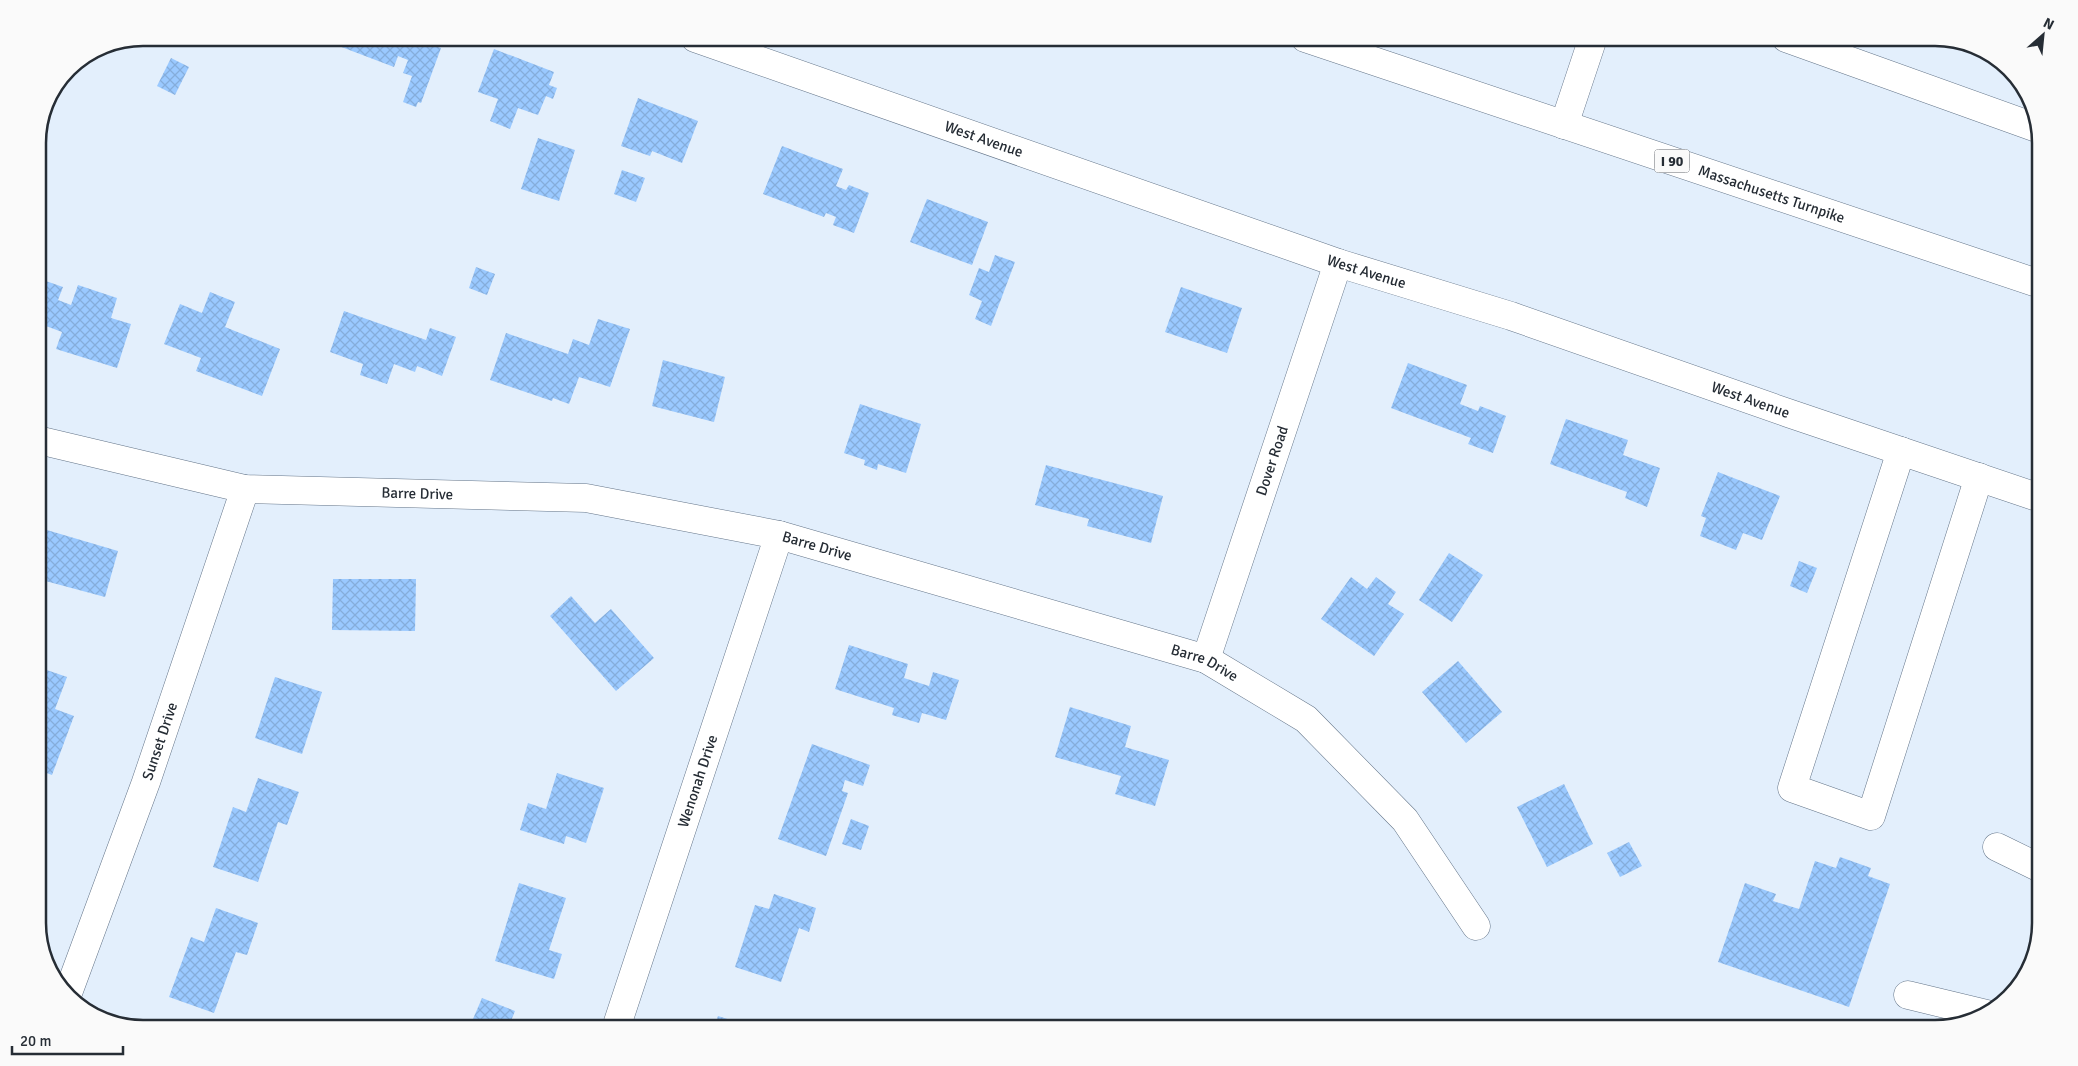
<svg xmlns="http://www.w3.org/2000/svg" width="2078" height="1066" font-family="Signika,sans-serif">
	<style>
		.building { fill: url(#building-cross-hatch) }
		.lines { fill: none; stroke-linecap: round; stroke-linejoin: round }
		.minor-casing { stroke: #647589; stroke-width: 29 }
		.major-casing { stroke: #647589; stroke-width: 29 }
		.highway-casing { stroke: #647589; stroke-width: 29 }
		.minor { stroke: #fff; stroke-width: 28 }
		.major { stroke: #fff; stroke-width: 28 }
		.highway { stroke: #fff; stroke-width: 28 }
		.labels { text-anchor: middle; stroke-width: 4; stroke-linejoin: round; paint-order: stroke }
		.shield { fill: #fafafa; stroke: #666a70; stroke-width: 1 }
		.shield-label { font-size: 14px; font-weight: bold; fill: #262d35 }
		.street-label { font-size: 15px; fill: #262d35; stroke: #fafafa }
		.rim { fill: none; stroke: #262d35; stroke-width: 2.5 }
	</style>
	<defs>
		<pattern id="building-cross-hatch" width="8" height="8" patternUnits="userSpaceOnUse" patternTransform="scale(1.25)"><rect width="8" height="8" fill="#9ac9ff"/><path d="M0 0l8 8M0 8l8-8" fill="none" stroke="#85addb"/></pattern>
	</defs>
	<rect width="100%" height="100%" fill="#e3effc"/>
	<g class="building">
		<polygon points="333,38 413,38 441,48 421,103 418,102 416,107 403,102 412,76 403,73 408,60 398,56 394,67 331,43"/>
		<polygon points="494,49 554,72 549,85 557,88 553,99 546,96 538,115 518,108 510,129 490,121 498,99 478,92"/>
		<polygon points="171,58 189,67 175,95 157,86"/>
		<polygon points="638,98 698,121 682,163 652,151 650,156 621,146"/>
		<polygon points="538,138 575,150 559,201 521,189"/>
		<polygon points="782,146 843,169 836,186 846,190 849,185 869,193 854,233 833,225 836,217 826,213 824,217 763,194"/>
		<polygon points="622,170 645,178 636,202 614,194"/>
		<polygon points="927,199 988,222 972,265 910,242"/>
		<polygon points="995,255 1015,262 991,326 975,319 982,301 969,295 979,268 989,272"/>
		<polygon points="476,267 495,274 487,295 469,288"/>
		<polygon points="40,279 63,287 58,300 71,305 78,285 117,298 111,318 131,324 117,368 56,349 62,332 38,323 38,287"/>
		<polygon points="1181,287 1242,308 1227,353 1165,332"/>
		<polygon points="210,292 235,302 225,327 280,349 262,396 196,371 201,358 164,344 180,304 202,313"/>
		<polygon points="344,311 426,340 430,328 456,337 442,376 417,366 415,372 394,364 387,384 360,375 363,364 330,352"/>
		<polygon points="598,319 630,329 610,387 579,377 569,404 553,398 552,401 490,380 506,333 568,354 573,339 589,345"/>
		<polygon points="663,360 725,377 714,422 652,406"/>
		<polygon points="1408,363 1467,385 1460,404 1478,411 1480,406 1506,416 1493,453 1468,444 1471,438 1391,408"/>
		<polygon points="860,404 921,424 906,473 878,464 877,470 864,465 865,460 844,453"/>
		<polygon points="1566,419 1628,440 1623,455 1660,468 1647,507 1625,498 1627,492 1550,464"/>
		<polygon points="1046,465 1163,496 1151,543 1087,526 1089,519 1035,505"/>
		<polygon points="1718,472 1780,496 1762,540 1743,533 1736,550 1700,536 1706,518 1701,516"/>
		<polygon points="40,528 118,551 105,597 38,579 38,535"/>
		<polygon points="1449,553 1483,575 1452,622 1419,600"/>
		<polygon points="1799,561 1817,568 1807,593 1790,586"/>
		<polygon points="1351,577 1367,589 1376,577 1396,592 1388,604 1404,614 1374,656 1321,619"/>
		<polygon points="333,579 416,579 415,631 332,630"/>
		<polygon points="571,596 595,623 611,609 654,658 616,691 550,616"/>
		<polygon points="849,645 908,664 904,678 929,686 933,672 959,680 946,720 922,713 919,723 892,715 894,708 835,689"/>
		<polygon points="1458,661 1502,712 1466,743 1422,692"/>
		<polygon points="38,667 67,677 55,709 74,716 52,775 38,770"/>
		<polygon points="275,677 322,692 302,754 255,738"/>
		<polygon points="1070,707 1131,726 1125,747 1169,760 1155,806 1115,794 1121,776 1055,757"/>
		<polygon points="812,744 870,765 863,786 845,780 842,791 848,793 826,856 778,839"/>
		<polygon points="557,773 604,788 586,843 566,836 564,844 520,830 528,803 546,809"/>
		<polygon points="258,778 299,792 287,825 278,822 258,882 213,867 233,807 246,812"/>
		<polygon points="1564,784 1593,844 1547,867 1517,807"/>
		<polygon points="851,819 869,826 861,850 842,844"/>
		<polygon points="1629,842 1642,866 1620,877 1607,853"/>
		<polygon points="1840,857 1871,868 1868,876 1890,884 1849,1007 1718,962 1745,883 1776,894 1773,901 1799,909 1815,861 1836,868"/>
		<polygon points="519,883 566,898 549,950 562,954 554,979 495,961"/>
		<polygon points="774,894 816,908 809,932 799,928 781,982 735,967 755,905 769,909"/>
		<polygon points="216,908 258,923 247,955 236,952 214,1013 169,997 191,937 204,942"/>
		<polygon points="482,998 515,1011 508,1028 498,1028 473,1019"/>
		<polygon points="718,1016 756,1028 714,1028"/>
	</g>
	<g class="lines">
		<g class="minor-casing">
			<g id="minor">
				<polyline points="1564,125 1593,38"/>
				<path id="s1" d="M38 440 245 489 586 498 779 535 1206 659 1306 719 1405 820 1476 926"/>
				<polyline points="1901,451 1792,788 1871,816 1979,477"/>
				<path id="s2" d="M1206 659 1338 263"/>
				<polyline points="1997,847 2040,868"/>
				<path id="s3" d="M68 993 146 782 245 489"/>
				<polyline points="1908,995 1987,1014"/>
				<path id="s4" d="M616 1028 779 535"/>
			</g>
		</g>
		<g class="major-casing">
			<g id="major">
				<path id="s5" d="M695 38 1338 263 1511 316 1788 413 2040 498"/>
			</g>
		</g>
		<g class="highway-casing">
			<g id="highway">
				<path id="s6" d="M1305 38 2040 284"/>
				<polyline points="1786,38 2037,128"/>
			</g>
		</g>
		<use href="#minor" class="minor"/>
		<use href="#major" class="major"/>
		<use href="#highway" class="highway"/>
	</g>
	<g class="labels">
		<rect class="shield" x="1654.5" y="149.5" width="35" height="23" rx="4"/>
		<g class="shield-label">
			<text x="1672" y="166">I 90</text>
		</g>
		<g class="street-label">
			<text dy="5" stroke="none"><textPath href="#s5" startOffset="306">West Avenue</textPath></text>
			<text dy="5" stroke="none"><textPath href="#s6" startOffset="492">Massachusetts Turnpike</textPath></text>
			<text dy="5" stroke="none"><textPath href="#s5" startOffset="711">West Avenue</textPath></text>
			<text dy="5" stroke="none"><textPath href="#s5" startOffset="1116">West Avenue</textPath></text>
			<text dy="5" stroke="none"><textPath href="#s2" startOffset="209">Dover Road</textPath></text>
			<text dy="5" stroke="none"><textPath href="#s1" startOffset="385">Barre Drive</textPath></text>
			<text dy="5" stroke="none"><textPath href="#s1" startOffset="790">Barre Drive</textPath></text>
			<text dy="5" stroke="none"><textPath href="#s1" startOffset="1195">Barre Drive</textPath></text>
			<text dy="5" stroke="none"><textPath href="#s3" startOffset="268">Sunset Drive</textPath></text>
			<text dy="5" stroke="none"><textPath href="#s4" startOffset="260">Wenonah Drive</textPath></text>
		</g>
	</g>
	<path d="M0 0H2078V1066H0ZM143 46H1935A97 97 0 0 1 2032 143V923A97 97 0 0 1 1935 1020H143A97 97 0 0 1 46 923V143A97 97 0 0 1 143 46Z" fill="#fafafa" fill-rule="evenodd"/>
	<path class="rim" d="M143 46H1935A97 97 0 0 1 2032 143V923A97 97 0 0 1 1935 1020H143A97 97 0 0 1 46 923V143A97 97 0 0 1 143 46Z"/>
	<g transform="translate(2043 35) rotate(27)" stroke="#fafafa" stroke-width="4" paint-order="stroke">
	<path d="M0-4L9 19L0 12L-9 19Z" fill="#262d35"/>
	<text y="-8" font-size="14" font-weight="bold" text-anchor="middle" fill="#262d35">N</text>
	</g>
	<path d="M12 1046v8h111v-8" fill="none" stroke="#262d35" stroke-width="2.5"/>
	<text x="20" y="1046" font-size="15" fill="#262d35" stroke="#fafafa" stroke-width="4" paint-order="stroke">20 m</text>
</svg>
